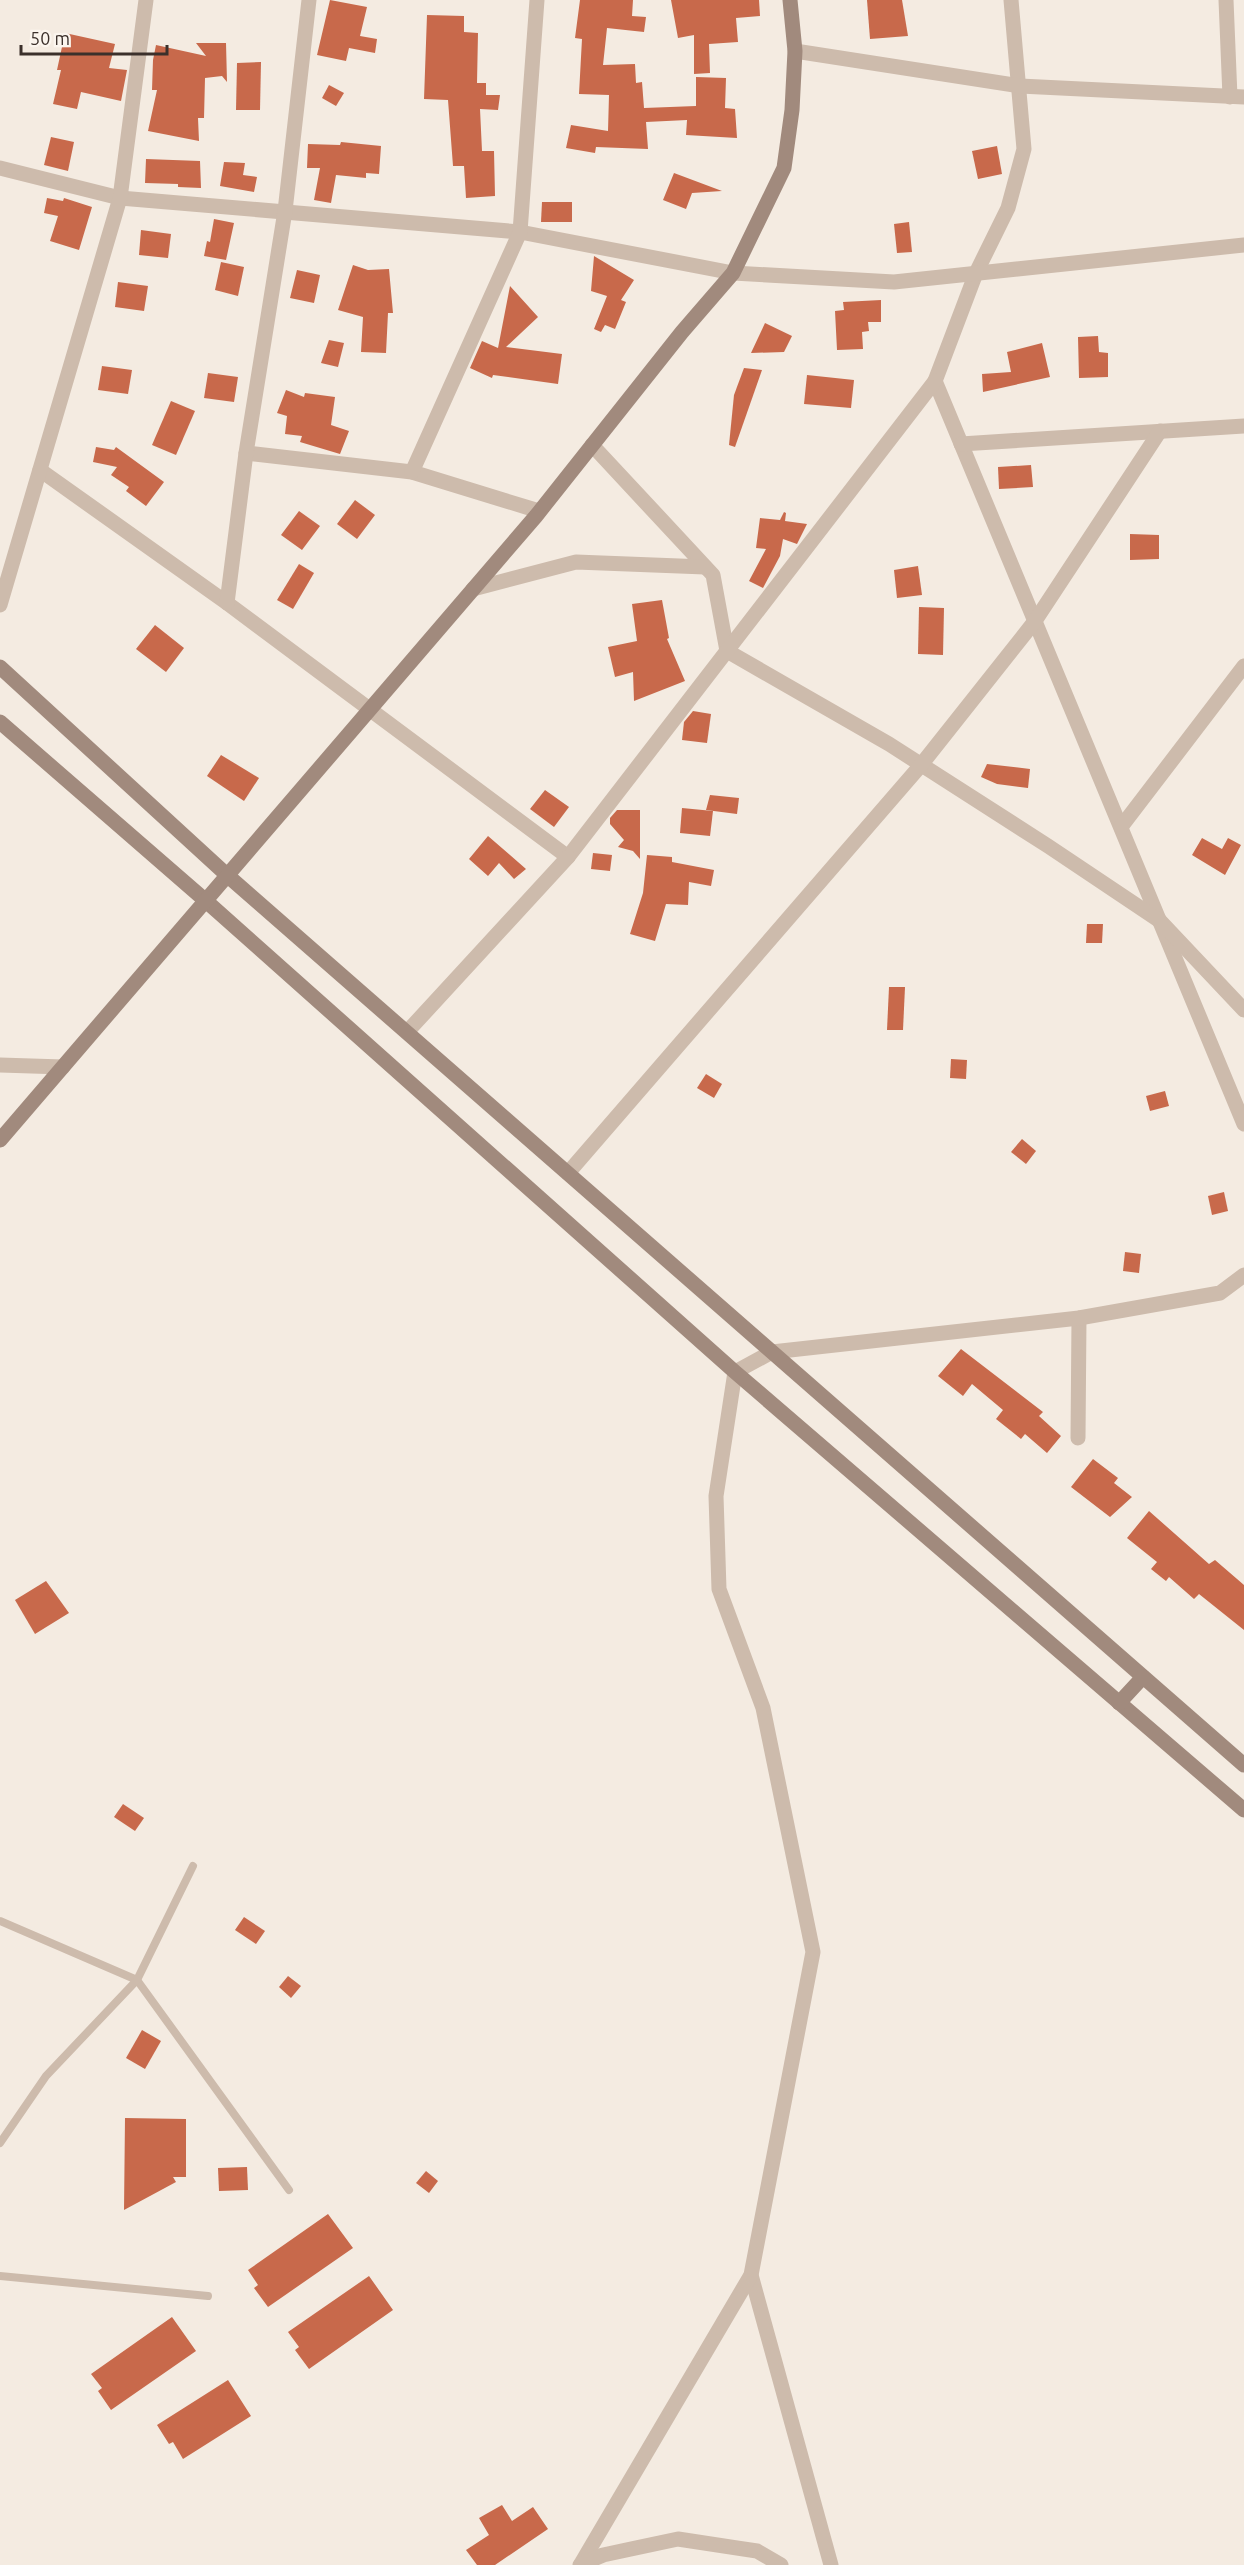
<svg xmlns="http://www.w3.org/2000/svg" width="1244" height="2565" font-family="Ubuntu,sans-serif">
	<style>
		.building { fill: #c8694b }
		.lines { fill: none; stroke-linecap: round; stroke-linejoin: round }
		.lane { stroke: #cdbbac; stroke-width: 8 }
		.street { stroke: #cdbbac; stroke-width: 15 }
		.secondary { stroke: #a18a7d; stroke-width: 15 }
	</style>
	<rect width="100%" height="100%" fill="#f4ebe1"/>
	<g class="building">
		<polygon points="330,0 367,7 360,36 377,39 375,53 349,48 346,61 317,55"/>
		<polygon points="580,0 633,0 632,16 646,17 644,32 607,28 603,65 635,64 636,83 642,82 644,108 696,106 696,77 726,78 725,108 735,109 737,138 686,135 687,120 646,122 648,149 596,147 595,153 566,148 571,125 608,131 609,95 579,94 582,39 575,38"/>
		<polygon points="671,0 759,0 760,16 736,18 738,42 709,44 710,73 694,74 694,35 678,38"/>
		<polygon points="867,0 902,0 908,36 870,39"/>
		<polygon points="427,15 464,16 464,32 478,33 477,83 486,83 486,95 500,95 498,110 480,109 482,151 494,151 495,196 466,198 464,166 453,166 448,100 424,99"/>
		<polygon points="65,33 115,44 109,68 127,70 121,101 81,92 77,109 53,104 61,70 57,70"/>
		<polygon points="196,43 226,43 227,82 222,76 205,78 204,118 198,118 199,141 148,131 157,90 152,90 153,60 156,45 206,56"/>
		<polygon points="261,62 260,110 236,110 237,63"/>
		<polygon points="329,85 344,93 336,106 322,98"/>
		<polygon points="51,137 74,142 68,171 44,165"/>
		<polygon points="341,142 381,146 379,174 366,173 366,178 336,175 331,203 314,200 320,168 307,168 308,144 340,145"/>
		<polygon points="997,146 1002,174 978,179 972,151"/>
		<polygon points="146,159 200,161 201,188 178,187 178,184 145,183"/>
		<polygon points="224,162 245,163 243,175 257,177 254,192 220,186"/>
		<polygon points="674,173 722,191 692,193 686,209 663,200"/>
		<polygon points="47,198 63,201 64,198 92,207 79,250 50,241 58,216 44,213"/>
		<polygon points="542,202 572,202 572,222 541,222"/>
		<polygon points="214,219 234,223 226,260 204,256 207,241 210,242"/>
		<polygon points="909,222 912,252 897,253 894,224"/>
		<polygon points="141,230 171,234 168,258 139,255"/>
		<polygon points="594,256 634,280 621,300 626,302 615,329 605,325 601,332 594,329 607,296 591,291"/>
		<polygon points="221,262 244,267 238,296 215,290"/>
		<polygon points="353,265 368,270 389,269 393,313 388,313 386,353 361,352 363,317 338,310"/>
		<polygon points="297,270 320,275 314,303 290,298"/>
		<polygon points="118,282 148,286 144,311 115,307"/>
		<polygon points="510,286 538,317 506,347 562,354 558,384 493,375 492,378 470,368 482,341 498,348"/>
		<polygon points="881,300 881,322 868,322 869,331 862,332 863,349 837,350 835,311 844,310 843,302"/>
		<polygon points="765,323 792,336 784,352 751,353"/>
		<polygon points="1098,336 1099,352 1108,353 1108,377 1079,378 1078,337"/>
		<polygon points="329,340 344,343 338,367 321,363"/>
		<polygon points="1042,343 1050,377 983,392 982,374 1011,372 1007,352"/>
		<polygon points="102,366 132,370 128,394 98,390"/>
		<polygon points="744,368 762,370 735,447 729,445 734,395"/>
		<polygon points="208,373 238,377 234,402 204,398"/>
		<polygon points="807,375 854,380 851,408 804,404"/>
		<polygon points="286,390 304,397 305,393 335,397 331,425 349,431 340,454 300,442 302,436 285,434 287,416 277,413"/>
		<polygon points="171,401 195,411 176,455 152,445"/>
		<polygon points="96,447 114,450 116,447 164,482 146,506 126,491 129,487 111,475 117,467 93,462"/>
		<polygon points="1031,465 1033,487 999,489 998,467"/>
		<polygon points="355,500 375,515 357,539 337,524"/>
		<polygon points="299,511 320,526 302,550 281,535"/>
		<polygon points="784,512 786,513 785,521 807,524 797,544 783,539 780,556 763,588 749,581 766,549 756,548 760,518 780,520"/>
		<polygon points="1130,534 1159,535 1159,559 1130,560"/>
		<polygon points="299,564 314,573 293,609 277,600"/>
		<polygon points="918,566 922,595 897,598 894,570"/>
		<polygon points="662,600 669,638 667,639 685,681 634,701 633,672 615,677 608,647 637,641 632,604"/>
		<polygon points="919,607 944,608 943,655 918,654"/>
		<polygon points="155,625 184,648 166,672 136,649"/>
		<polygon points="693,711 711,714 707,743 682,740 684,722"/>
		<polygon points="221,755 259,778 244,801 207,776"/>
		<polygon points="987,764 1030,769 1028,788 997,784 981,777"/>
		<polygon points="545,790 569,807 554,827 530,809"/>
		<polygon points="710,795 739,798 737,814 706,810"/>
		<polygon points="682,808 713,811 710,836 680,833"/>
		<polygon points="617,810 640,810 640,859 633,851 618,847 624,840 610,824 610,818"/>
		<polygon points="488,836 526,869 514,879 499,863 488,876 469,859"/>
		<polygon points="1202,838 1222,849 1228,838 1241,845 1225,875 1192,855"/>
		<polygon points="593,853 612,855 610,871 591,869"/>
		<polygon points="647,855 672,857 672,862 714,870 711,886 689,882 688,905 666,904 655,941 630,934 643,893"/>
		<polygon points="1087,924 1103,924 1102,943 1086,943"/>
		<polygon points="889,987 905,987 903,1030 887,1030"/>
		<polygon points="951,1059 967,1060 966,1079 950,1078"/>
		<polygon points="706,1074 722,1084 714,1098 697,1088"/>
		<polygon points="1165,1091 1169,1106 1150,1111 1146,1096"/>
		<polygon points="1022,1139 1036,1151 1026,1164 1011,1152"/>
		<polygon points="1224,1192 1228,1211 1212,1215 1208,1196"/>
		<polygon points="1125,1252 1141,1254 1139,1273 1123,1271"/>
		<polygon points="961,1349 1043,1412 1039,1416 1061,1436 1047,1453 1025,1434 1021,1439 996,1419 1003,1410 972,1384 963,1396 938,1376"/>
		<polygon points="1093,1459 1118,1478 1114,1483 1132,1497 1110,1517 1071,1487"/>
		<polygon points="1149,1511 1209,1564 1215,1560 1244,1585 1244,1630 1199,1594 1194,1599 1169,1577 1166,1581 1151,1569 1157,1562 1127,1538"/>
		<polygon points="46,1581 69,1613 35,1634 15,1600"/>
		<polygon points="123,1804 144,1818 135,1831 114,1817"/>
		<polygon points="244,1917 265,1931 256,1944 235,1930"/>
		<polygon points="288,1976 301,1986 291,1998 279,1987"/>
		<polygon points="142,2030 161,2041 145,2069 126,2058"/>
		<polygon points="125,2118 186,2119 186,2177 173,2177 176,2182 124,2210"/>
		<polygon points="247,2167 248,2190 219,2191 218,2168"/>
		<polygon points="426,2171 438,2181 429,2193 416,2183"/>
		<polygon points="328,2214 353,2248 268,2307 254,2288 258,2285 248,2270"/>
		<polygon points="369,2276 393,2310 309,2369 295,2350 299,2347 288,2332"/>
		<polygon points="172,2317 196,2351 111,2410 98,2391 102,2388 91,2374"/>
		<polygon points="228,2380 251,2416 183,2459 173,2442 169,2444 157,2425"/>
		<polygon points="502,2505 512,2521 533,2507 548,2529 495,2565 477,2565 466,2550 489,2535 479,2518"/>
	</g>
	<g class="lines">
		<g class="lane">
			<polyline points="0,1921 137,1980 289,2190"/>
			<polyline points="0,2143 46,2076 137,1980 193,1866"/>
			<polyline points="0,2276 208,2296"/>
		</g>
		<g class="street">
			<polyline points="1011,0 1024,149 1008,208 976,273 935,381 1244,1124"/>
			<polyline points="1226,0 1230,97"/>
			<polyline points="795,51 1020,86 1244,97"/>
			<polyline points="0,168 120,198 520,232 733,273 894,282 1244,245"/>
			<polyline points="961,444 1244,426"/>
			<polyline points="592,445 713,575 727,651 889,744 1048,846 1160,921 1244,1010"/>
			<polyline points="246,453 412,472 539,511"/>
			<polyline points="40,470 227,603 568,857 935,381"/>
			<polyline points="412,472 520,232 537,0"/>
			<polyline points="473,589 576,562 705,567"/>
			<polyline points="227,603 246,453 285,211 309,0"/>
			<polyline points="0,605 120,198 146,0"/>
			<polyline points="1121,827 1244,666"/>
			<polyline points="407,1032 568,857"/>
			<polyline points="0,1065 63,1067"/>
			<polyline points="568,1173 921,765 1035,621 1160,431"/>
			<polyline points="1078,1438 1079,1318"/>
			<polyline points="751,2275 831,2565"/>
			<polyline points="582,2562 751,2275 813,1952 763,1708 719,1589 716,1496 735,1372 772,1352 1079,1318 1220,1293 1244,1275"/>
			<polyline points="580,2565 603,2555 678,2539 757,2551 781,2565"/>
		</g>
		<g class="secondary">
			<polyline points="0,667 228,876 1244,1765"/>
			<polyline points="0,722 206,901 735,1372 1244,1810"/>
			<polyline points="0,1140 536,516 682,332 733,273 784,168 792,110 795,51 790,0"/>
			<polyline points="1119,1703 1143,1677"/>
		</g>
	</g>
	<path d="M21 45v9h146v-9" fill="none" stroke="#3b302b" stroke-width="3"/>
	<text x="30" y="45" font-size="18" fill="#3b302b" stroke="#fbf5ee" stroke-width="4.5" paint-order="stroke">50 m</text>
</svg>
